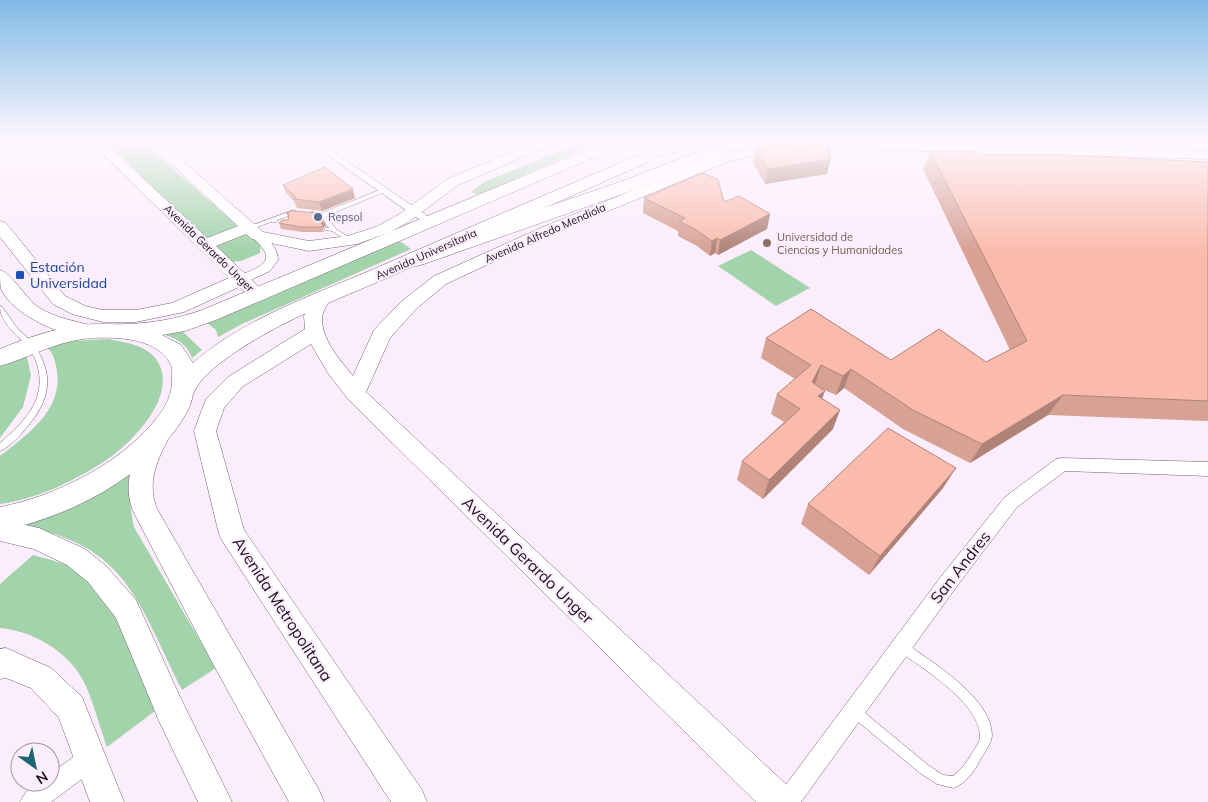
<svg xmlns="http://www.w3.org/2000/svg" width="1208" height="802" font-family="Mulish,sans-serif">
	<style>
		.green { fill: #a3d3ab }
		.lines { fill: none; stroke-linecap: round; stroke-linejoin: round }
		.lane-casing { stroke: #755f76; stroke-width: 1 }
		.street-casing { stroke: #755f76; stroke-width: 1 }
		.secondary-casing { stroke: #755f76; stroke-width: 1 }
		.primary-casing { stroke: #755f76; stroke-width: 1 }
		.highway-casing { stroke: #755f76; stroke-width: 1 }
		.lane { fill: #fff; fill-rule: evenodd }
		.street { fill: #fff; fill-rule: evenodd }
		.secondary { fill: #fff; fill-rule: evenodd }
		.primary { fill: #fff; fill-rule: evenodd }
		.highway { fill: #fff; fill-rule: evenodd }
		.wall { fill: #d7a194 }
		.shaded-wall { fill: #af8378 }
		.building { fill: #fabbac; stroke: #af8378 }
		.service-dot { fill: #5c6f8a; stroke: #fcedfc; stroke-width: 2 }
		.education-dot { fill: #8d6e63; stroke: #fcedfc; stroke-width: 2 }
		.transit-dot { fill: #1a4fb4; stroke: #fcedfc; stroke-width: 2 }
		.labels { text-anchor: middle; stroke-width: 4.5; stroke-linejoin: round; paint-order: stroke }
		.far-service-label { font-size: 11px; fill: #4e5e75; stroke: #fcedfc; text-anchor: start }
		.far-street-label { font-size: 11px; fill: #191019; stroke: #fcedfc }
		.far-education-label { font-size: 11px; fill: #785e54; stroke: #fcedfc; text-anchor: start }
		.transit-label { font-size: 14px; fill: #164399; stroke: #fcedfc; text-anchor: start }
		.near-street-label { font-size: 16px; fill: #191019; stroke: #fcedfc }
	</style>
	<rect width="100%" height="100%" fill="#fcedfc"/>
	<g class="green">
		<polygon points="104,140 141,140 249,236 261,243 260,253 241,261 231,262"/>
		<polygon points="587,140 603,140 478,195 471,192 484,182"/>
		<polygon points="916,140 1166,140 1174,148 917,140"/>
		<polygon points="397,239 411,249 242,324 218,337 216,330 207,323"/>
		<polygon points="751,250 810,288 776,306 718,266"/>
		<path d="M180 329 202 350 192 358C187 345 178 339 165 335Z"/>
		<path d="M108 339C124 342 146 345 156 359 181 394 132 443 105 461 74 481 37 499 0 504V456C27 435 63 410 57 371 55 360 54 355 47 347L73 341Z"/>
		<polygon points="26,353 31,375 23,407 0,438 0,364"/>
		<path d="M130 470C128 490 130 507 134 527L216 668 182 690C139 605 127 543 20 526Z"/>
		<path d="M33 555C47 559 65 562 76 571 120 605 136 662 155 711L107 747C99 725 93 700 83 680 67 651 33 631 0 628V584Z"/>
	</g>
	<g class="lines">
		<g class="lane-casing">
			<g id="lane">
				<polygon points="703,140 708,140 691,149 654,157 652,156 687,147"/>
				<polygon points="385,188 388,190 387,191 326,216 336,229 353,240 353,242 349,242 332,231 325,230 325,228 329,228 321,217 311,216 308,214 311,212 322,213"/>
				<polygon points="294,210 297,212 296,213 277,220 277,222 271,222 248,230 245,228"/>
				<path d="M0 306 2 307C8 314 12 322 18 329 23 334 30 339 34 345 53 372 51 397 31 422 23 432 12 446 0 451V443C23 423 46 401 38 368 36 359 31 350 25 344 15 333 0 322 0 306Z"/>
				<path d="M901 641C909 644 916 651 924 656 948 673 992 703 992 736 991 744 984 753 980 760 974 772 967 782 954 788L937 784 920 773 851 716 850 712 851 708 855 707 859 708 928 765 943 775 953 776C961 770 967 762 972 753 975 748 980 742 980 736 980 703 921 667 897 650L896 646 897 642Z"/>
			</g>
		</g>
		<g class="street-casing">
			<g id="street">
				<polygon points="306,140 316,140 436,222 434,224 426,224"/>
				<path d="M258 233C268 235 278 250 278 260L270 271 246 282H238L236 279 238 276C246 272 272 266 265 252 262 246 256 241 252 236Z"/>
				<polygon points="1062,458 1208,462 1208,476 1065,471 1017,507 957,586 801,802 775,802 779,794 943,574 1005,497 1056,459"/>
				<path d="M91 747 99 750 102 758 99 766 51 802H20C26 789 36 782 50 782V774L83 750Z"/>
			</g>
		</g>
		<g class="secondary-casing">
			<g id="secondary">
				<path d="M89 140H102L207 238 238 226 146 140H159L263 232 309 241 348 236 378 226 398 215 448 179 540 140H557L555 143 458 185 410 221 390 232 357 244 309 251 252 239 246 234 216 246 256 284 259 288 256 292C248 294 245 293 239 287L184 312 136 322H103L72 314 53 304 0 237V221L6 223 65 296 85 306 103 310H136L172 303 229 278Z"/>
				<path d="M817 140 1208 151V159L817 148 757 154 727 162 555 233 446 284 416 309 390 338 366 392 792 790 797 802H756L348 399 328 373 311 344 242 387 224 408 216 431 244 530 422 790 427 802H391L223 542 219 534 194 431 206 399 228 377 305 329 304 316 315 295 321 293 327 295 330 299C327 305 323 311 322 317 321 339 340 360 353 376L374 330 402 301 434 276 543 227 717 156 756 146Z"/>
				<path d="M0 270C12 273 25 298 38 307 56 319 77 321 97 327L100 331 97 335C71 343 12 315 1 289 0 284 0 275 0 270Z"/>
				<path d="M157 430 165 433 168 439C156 463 147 483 157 509L319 790 324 802H289L212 662 133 511C122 482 133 457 149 433Z"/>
				<polygon points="0,519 39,528 85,549 106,566 136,600 181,699 232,802 198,802 159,721 116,618 88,582 67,565 34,549 0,541"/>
				<polygon points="6,648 51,668 82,697 124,802 90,802 59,718 31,688 6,678 0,679 0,649"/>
			</g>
		</g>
		<g class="primary-casing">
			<path id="primary" d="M610 140H630L627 143 216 320 185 331 162 335 181 345 193 363C243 319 313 295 374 269 461 231 547 194 634 157L670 140H689L686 143 646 163C563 200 480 236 398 273 344 297 286 318 237 351 223 361 203 374 195 390 192 395 192 402 189 408 185 416 179 426 173 433 132 485 63 518 0 531V507C54 497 122 463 156 419 166 407 173 393 172 378 172 373 173 367 170 363 156 336 109 336 83 339 53 343 28 358 0 366V349C26 338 53 329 81 325 96 323 111 325 127 324 153 323 177 319 202 310Z"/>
		</g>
		<g class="highway-casing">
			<polygon id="highway" points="730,140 754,140 751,144 631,191 424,264 416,266 408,264 405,259 408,254 617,183"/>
		</g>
		<use href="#lane" class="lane"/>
		<use href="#street" class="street"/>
		<use href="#secondary" class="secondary"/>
		<use href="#primary" class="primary"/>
		<use href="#highway" class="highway"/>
	</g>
	<g class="wall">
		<polygon points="258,140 280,140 265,145"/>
		<polygon points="336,140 358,140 344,145"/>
		<polygon points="755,149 827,174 765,184 753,163"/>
		<polygon points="930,151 977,155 1208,162 1208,421 1048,415 970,463 903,429 844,388 836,395 822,389 822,399 833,429 763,499 737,480 742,461 784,422 771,414 777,394 795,379 761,358 766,338 891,360 986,362 1010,350 923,169"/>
		<polygon points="283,185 355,198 322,211 297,208 294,201 286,193"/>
		<polygon points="644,198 724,202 770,214 767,229 718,255 715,253 710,256 697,246 678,236 678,231 643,213"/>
		<polygon points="286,213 324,221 326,226 323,228 324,232 303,232 281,229 279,223 288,220 289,218"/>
		<polygon points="943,488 869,575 801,524 808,504"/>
	</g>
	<g class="shaded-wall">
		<polygon points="263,140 280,140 265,145"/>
		<polygon points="343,140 358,140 344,145"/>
		<polygon points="831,159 827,174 765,184 768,169"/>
		<polygon points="353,189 355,198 322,211 319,202"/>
		<polygon points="770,214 767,229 718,255 720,240"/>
		<polygon points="324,221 326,226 323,228 321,223"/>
		<polygon points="717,238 715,253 710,256 712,241"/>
		<polygon points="821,365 815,385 812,382"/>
		<polygon points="851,369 844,388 836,395 843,376"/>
		<polygon points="825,391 818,410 818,396"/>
		<polygon points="1063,395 1048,415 970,463 982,444"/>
		<polygon points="840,410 833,429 763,499 769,480"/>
		<polygon points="956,468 943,488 869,575 880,556"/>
	</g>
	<g class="building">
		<polygon points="797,142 828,145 831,159 768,169 755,149"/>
		<polygon points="974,150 977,155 1061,155 1208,162 1208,401 1063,395 982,444 913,410 851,369 843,376 821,365 812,382 825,391 818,396 840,410 769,480 742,461 800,409 777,394 811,365 766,338 811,309 891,360 939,329 986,362 1027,341 930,151"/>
		<polygon points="325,167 353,189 319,202 293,199 296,197 283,185"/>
		<polygon points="702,173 718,179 724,202 739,196 770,214 720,240 717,238 712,241 698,231 679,221 685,218 644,198"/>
		<polygon points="292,211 318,213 324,221 321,223 323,227 301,227 279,223 282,220 288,220 289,214 286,213"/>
		<polygon points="888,428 956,468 880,556 808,504"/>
	</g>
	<linearGradient id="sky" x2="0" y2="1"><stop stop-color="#81bae6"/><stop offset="0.56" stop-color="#fef7fe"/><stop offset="1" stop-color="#fef7fe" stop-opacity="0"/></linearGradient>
	<rect width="1208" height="252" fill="url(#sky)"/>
	<circle class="service-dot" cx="318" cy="217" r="5"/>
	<circle class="education-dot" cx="767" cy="243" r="5"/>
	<rect class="transit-dot" x="15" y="270" width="10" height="10" rx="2.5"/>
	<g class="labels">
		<g class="far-service-label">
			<text x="328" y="221">Repsol</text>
		</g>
		<g class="far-street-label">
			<text transform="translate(545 233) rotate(-24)" y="4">Avenida Alfredo Mendiola</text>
			<text transform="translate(209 248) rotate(44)" y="4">Avenida Gerardo Unger</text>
			<text transform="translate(426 254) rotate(-24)" y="4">Avenida Universitaria</text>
		</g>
		<g class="far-education-label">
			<text x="777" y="241">Universidad de<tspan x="777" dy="13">Ciencias y Humanidades</tspan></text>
		</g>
		<g class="transit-label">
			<text x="30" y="272">Estación<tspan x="30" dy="16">Universidad</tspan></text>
		</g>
		<g class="near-street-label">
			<text transform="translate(528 560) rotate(44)" y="6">Avenida Gerardo Unger</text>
			<text transform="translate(960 567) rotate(-52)" y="6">San Andres</text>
			<text transform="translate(283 609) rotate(57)" y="6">Avenida Metropolitana</text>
		</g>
	</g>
	<g transform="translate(35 767) rotate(147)"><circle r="24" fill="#fcedfc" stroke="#a195a1"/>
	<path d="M0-4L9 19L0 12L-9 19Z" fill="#1c6572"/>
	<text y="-8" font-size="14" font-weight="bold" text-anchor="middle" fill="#191019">N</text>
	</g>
</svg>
